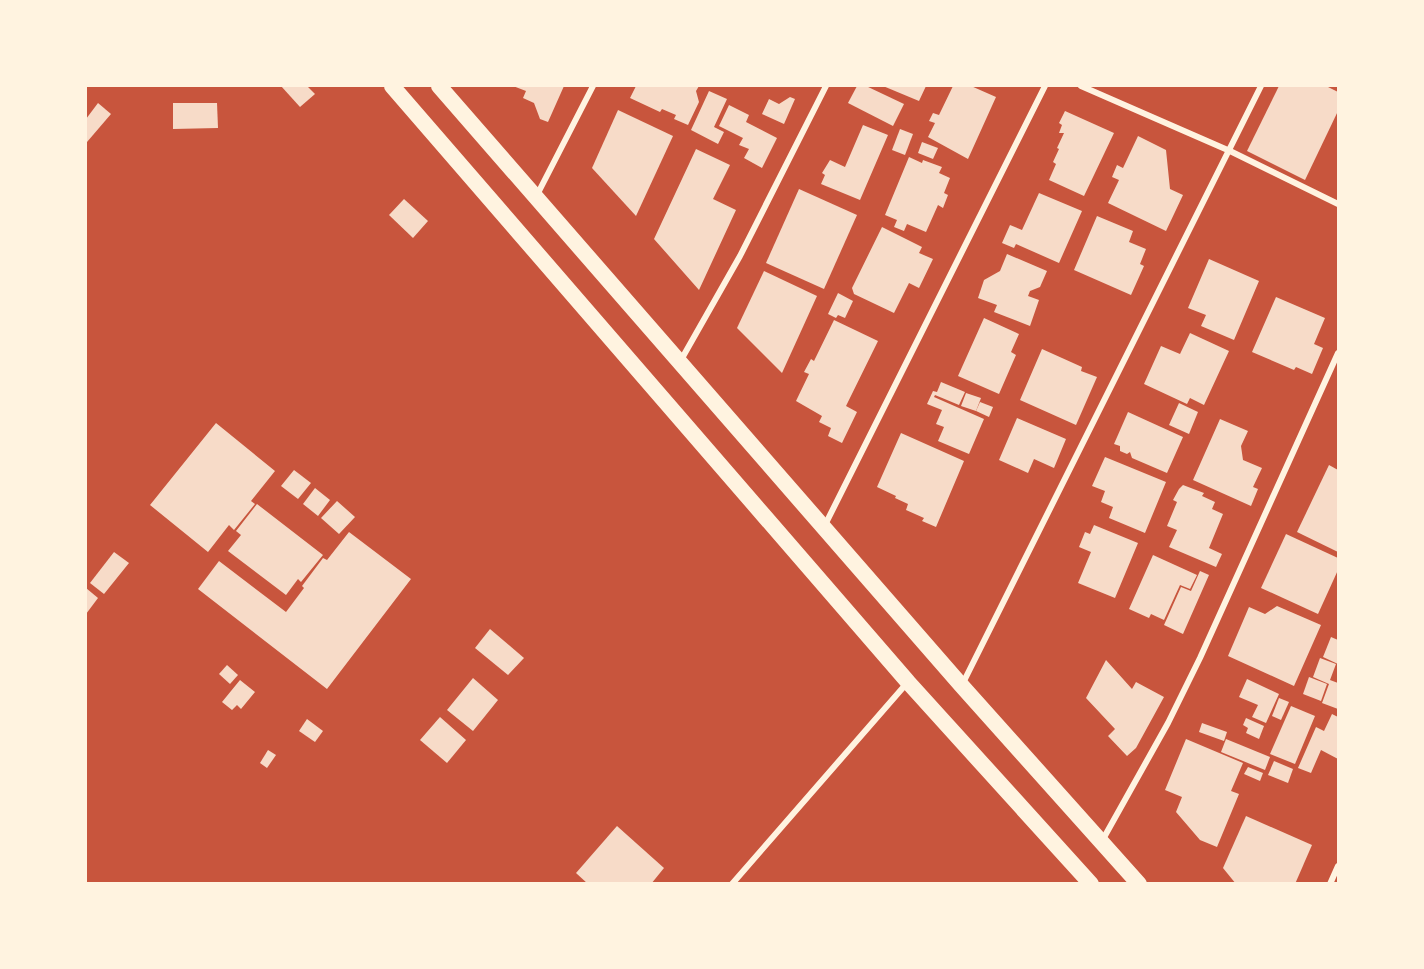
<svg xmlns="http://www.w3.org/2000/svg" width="1424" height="969" font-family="Montserrat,sans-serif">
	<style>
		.building { fill: #f7dbc8 }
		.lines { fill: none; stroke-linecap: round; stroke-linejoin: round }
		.minor { stroke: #fff3e0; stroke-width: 6 }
		.trunk { stroke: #fff3e0; stroke-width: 16 }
	</style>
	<rect width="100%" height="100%" fill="#c8553d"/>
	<g class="building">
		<polygon points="281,86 307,86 315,94 300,107"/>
		<polygon points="513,86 564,86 548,122 540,119 534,103 523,98 526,91"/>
		<polygon points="636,86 699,86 696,91 699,102 688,125 674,119 676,115 662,109 660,112 630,98"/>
		<polygon points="857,86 866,86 904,104 893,126 848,103"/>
		<polygon points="883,86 926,86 919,101"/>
		<polygon points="953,86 971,86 996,97 968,159 928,137 935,123 929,121 933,113 939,115"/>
		<polygon points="1279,86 1326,86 1338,92 1338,111 1305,180 1247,151"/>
		<polygon points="709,91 727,99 714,127 724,132 718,144 691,130"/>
		<polygon points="790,97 795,99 784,124 762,114 769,99 779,104"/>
		<polygon points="98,103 111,114 87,142 86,141 86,119"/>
		<polygon points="173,103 217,103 218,128 173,129"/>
		<polygon points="729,105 749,115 746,122 777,138 762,168 744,158 749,149 739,145 743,138 719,126"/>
		<polygon points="618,110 673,136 636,216 592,168"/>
		<polygon points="1065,111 1114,133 1084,196 1049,180 1056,164 1053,162 1059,149 1057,148 1064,133 1059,133 1062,125 1059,123"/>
		<polygon points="863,125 888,135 860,200 821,184 825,175 822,173 830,160 845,167"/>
		<polygon points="900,129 913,134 905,155 892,150"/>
		<polygon points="1138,136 1166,150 1170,189 1183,195 1166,231 1108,203 1119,180 1112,177 1117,165 1123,168"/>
		<polygon points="922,142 938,148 933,159 918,153"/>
		<polygon points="696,149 730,165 713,199 736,210 699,290 654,239"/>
		<polygon points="909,157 922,163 923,160 942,167 939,173 950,178 944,193 948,195 943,208 938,205 926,232 907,224 904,231 894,227 897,220 885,215"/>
		<polygon points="799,189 857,215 824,289 766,263"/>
		<polygon points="1039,193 1082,211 1059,263 1016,244 1014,248 1002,243 1010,225 1022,230"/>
		<polygon points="404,199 428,221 413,238 389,215"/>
		<polygon points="1097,216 1133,231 1129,242 1146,249 1140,264 1144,266 1131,295 1074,270"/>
		<polygon points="882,227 922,247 919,253 933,259 919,288 909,283 894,313 854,294 852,288"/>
		<polygon points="1007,254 1047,271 1040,287 1030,291 1028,296 1039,300 1030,326 994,312 997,305 978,298 984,280 1000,271"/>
		<polygon points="1209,259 1259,281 1234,340 1201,326 1206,315 1188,308"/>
		<polygon points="764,271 817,296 782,373 737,328"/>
		<polygon points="838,293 853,301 845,318 838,315 836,318 828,314"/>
		<polygon points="1276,297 1325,318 1314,344 1323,348 1312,374 1296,367 1294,370 1252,352"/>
		<polygon points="984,318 1019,334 1011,352 1016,355 999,394 958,376"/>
		<polygon points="834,320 878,341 846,406 857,412 842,443 828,436 831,428 819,422 822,416 796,401 809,374 804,372 811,359 814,361"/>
		<polygon points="1190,333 1229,351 1204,405 1190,398 1187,404 1144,384 1161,346 1180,354"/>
		<polygon points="1042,349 1082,367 1081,371 1097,377 1076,425 1020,400"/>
		<polygon points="941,382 965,392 959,405 935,395 934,397 984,419 969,454 938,441 944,427 936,424 942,410 927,404 933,391 937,392"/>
		<polygon points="966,393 981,398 976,411 961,406"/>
		<polygon points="980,402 993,407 989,417 976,411"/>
		<polygon points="1179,403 1198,412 1189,434 1169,425"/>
		<polygon points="1128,412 1183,437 1167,473 1132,458 1130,452 1127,454 1120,451 1120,446 1114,444"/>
		<polygon points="1017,418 1066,439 1054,468 1034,459 1028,473 999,460"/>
		<polygon points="1220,419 1248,431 1241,446 1243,460 1262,468 1253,487 1258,489 1251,506 1193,480"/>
		<polygon points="216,423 275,471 251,501 255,504 234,530 229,525 208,552 150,505"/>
		<polygon points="901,433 964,461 936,527 922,521 924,518 906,510 908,504 895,498 896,496 877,487"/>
		<polygon points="1105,457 1166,482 1145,533 1109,518 1113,507 1101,502 1105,491 1092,486"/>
		<polygon points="1329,465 1338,470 1338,552 1297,532"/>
		<polygon points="294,470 311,483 298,499 281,486"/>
		<polygon points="1183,485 1204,493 1202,496 1215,502 1212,509 1223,514 1209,548 1222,554 1216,567 1169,547 1177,530 1167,526 1177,502 1173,500 1179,489"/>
		<polygon points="315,488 330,500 318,516 303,504"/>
		<polygon points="337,501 355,517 339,534 321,518"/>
		<polygon points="257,504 323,555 301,582 298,579 286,595 228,551 241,535 236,531"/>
		<polygon points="1094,525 1138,543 1115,598 1078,583 1091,552 1079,547 1085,532 1090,534"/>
		<polygon points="349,532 411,579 327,689 198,589 219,561 286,612 304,588 302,586 323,558 327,560"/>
		<polygon points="1286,534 1338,558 1338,570 1318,614 1261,588"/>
		<polygon points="114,552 129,563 104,594 90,583"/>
		<polygon points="1153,555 1197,575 1190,589 1180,585 1164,620 1151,614 1149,618 1129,609"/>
		<polygon points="1200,571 1209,575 1183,634 1164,625 1181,587 1191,591"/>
		<polygon points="86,588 98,598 86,614"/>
		<polygon points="1277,606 1321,625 1294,686 1228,656 1249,607 1265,614"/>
		<polygon points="490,629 524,658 508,675 475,648"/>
		<polygon points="1331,637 1338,640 1338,664 1323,657"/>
		<polygon points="1320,658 1336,664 1330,680 1338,683 1338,709 1322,703 1329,684 1313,677"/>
		<polygon points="1106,660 1132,689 1136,682 1164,697 1136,748 1127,756 1108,736 1115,729 1086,698"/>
		<polygon points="227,665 238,675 230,684 219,674"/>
		<polygon points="1309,677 1327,684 1321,701 1303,694"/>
		<polygon points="473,678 498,700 473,731 447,710"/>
		<polygon points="1247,679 1279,694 1266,723 1252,717 1258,705 1239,697"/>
		<polygon points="240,680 255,692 241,709 237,705 232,710 222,702"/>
		<polygon points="1279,698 1289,702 1281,720 1272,716"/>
		<polygon points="1291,706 1315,716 1295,764 1270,754"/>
		<polygon points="1332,714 1338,717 1338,759 1321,750 1311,773 1298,768 1316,727 1324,731"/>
		<polygon points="440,717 466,740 447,763 420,740"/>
		<polygon points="1246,718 1264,726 1259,739 1246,733 1248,728 1243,725"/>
		<polygon points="307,719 323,731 315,742 299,731"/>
		<polygon points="1202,723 1227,732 1224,741 1199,732"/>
		<polygon points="1186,739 1243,763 1231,791 1239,794 1217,847 1200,840 1176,812 1182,797 1165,790"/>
		<polygon points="1226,739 1270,757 1265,770 1221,752"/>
		<polygon points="268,750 276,755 267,768 260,763"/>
		<polygon points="1274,761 1293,769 1288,783 1268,775"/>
		<polygon points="1248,767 1263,773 1260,781 1244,774"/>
		<polygon points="1246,816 1312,845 1295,884 1236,884 1223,868"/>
		<polygon points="617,826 664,868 651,884 588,884 576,873"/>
	</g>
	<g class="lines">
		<g class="minor">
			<polyline points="1081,86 1230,151 1338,204"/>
			<polyline points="537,195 593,86"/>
			<polyline points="681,360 740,256 826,86"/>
			<polyline points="824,527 1045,86"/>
			<polyline points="962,685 1261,86"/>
			<polyline points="1102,841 1168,723 1200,658 1338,353"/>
			<polyline points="732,884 907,683"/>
			<polyline points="1330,884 1338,866"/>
		</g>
		<g class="trunk">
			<polyline points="392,86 908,682 1091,884"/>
			<polyline points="439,86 961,685 1139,884"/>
		</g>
	</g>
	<rect width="1424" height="969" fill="none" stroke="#fff3e0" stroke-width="174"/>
</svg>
